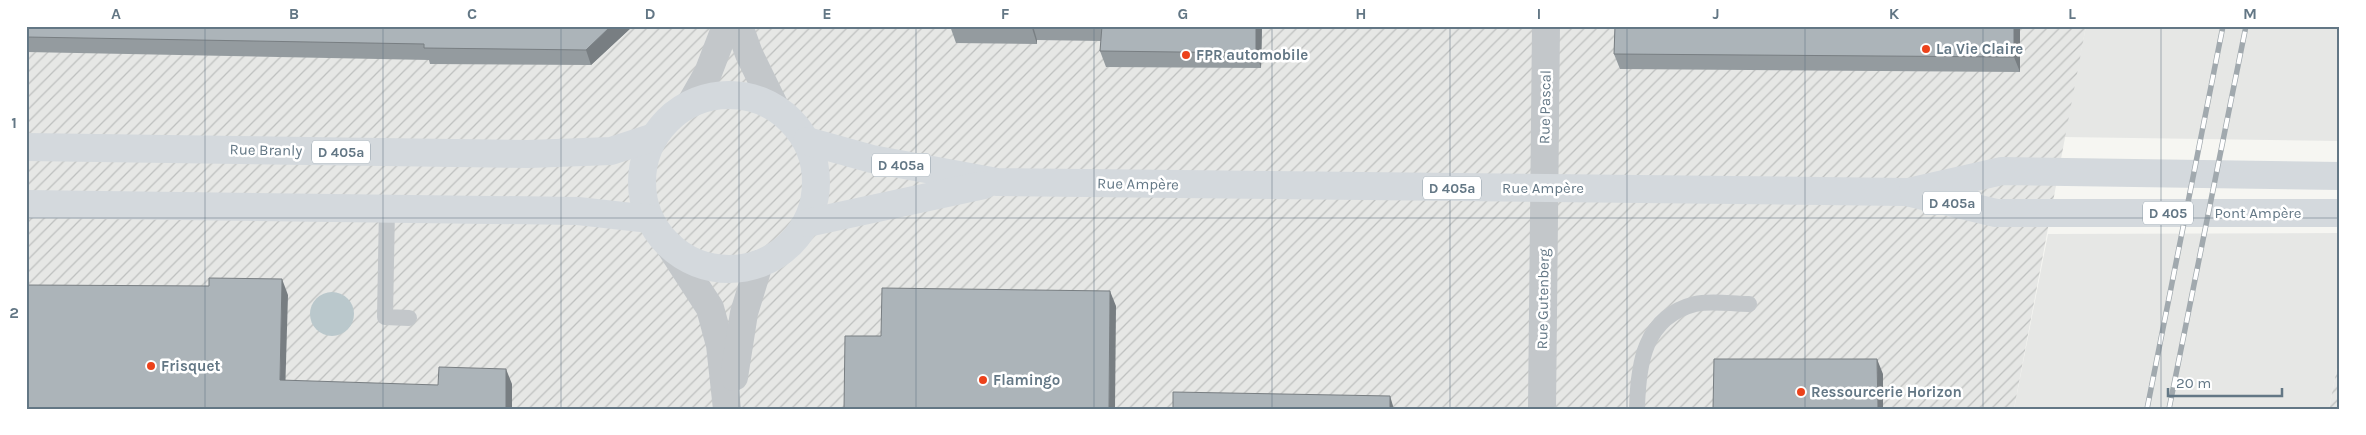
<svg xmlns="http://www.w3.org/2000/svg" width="2366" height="435" font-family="Karla,sans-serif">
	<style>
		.built { fill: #e6e7e5 }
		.industrial { fill: url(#industrial-furrows) }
		.water { fill: #bac8cc }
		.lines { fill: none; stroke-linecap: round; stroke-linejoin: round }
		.lane { stroke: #c3c7ca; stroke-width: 16 }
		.street { stroke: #c3c7ca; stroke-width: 28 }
		.primary { stroke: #d4d9dd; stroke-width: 28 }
		.rail-casing { stroke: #a1a9ae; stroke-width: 5.5 }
		.rail { stroke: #fff; stroke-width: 4; stroke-dasharray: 11; stroke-linecap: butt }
		.wall { fill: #949b9f }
		.shaded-wall { fill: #787e82 }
		.building { fill: #acb4b9; stroke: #787e82 }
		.grid { fill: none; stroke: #637785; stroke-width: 1; stroke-opacity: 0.55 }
		.poi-dot { fill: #ec421b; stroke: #fff; stroke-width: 2 }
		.labels { text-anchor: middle; stroke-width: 5; stroke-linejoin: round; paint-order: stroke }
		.shield { fill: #fff; stroke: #92a0aa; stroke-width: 1 }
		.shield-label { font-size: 14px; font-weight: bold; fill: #637785 }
		.poi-label { font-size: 15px; font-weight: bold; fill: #637785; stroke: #fff; text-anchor: start }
		.street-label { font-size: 15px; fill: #637785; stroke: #fff }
		.neatline { fill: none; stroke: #637785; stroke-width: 2 }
		.grid-label { font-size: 16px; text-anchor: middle; font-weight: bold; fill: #637785 }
	</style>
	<defs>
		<pattern id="industrial-furrows" width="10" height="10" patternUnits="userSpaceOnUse" patternTransform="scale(1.25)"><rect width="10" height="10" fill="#e6e7e5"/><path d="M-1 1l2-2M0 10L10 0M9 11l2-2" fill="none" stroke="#bec0bf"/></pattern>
	</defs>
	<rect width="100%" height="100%" fill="#f6f6f2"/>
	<g class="built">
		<polygon points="2086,26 2340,26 2340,141 2064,137"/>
		<polygon points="2340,233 2340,352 2329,409 2014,409 2048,234"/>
	</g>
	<g class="industrial">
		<polygon points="26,26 2086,26 2014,409 26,409"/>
		<polygon points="2340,352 2340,409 2329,409"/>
	</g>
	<circle class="water" cx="332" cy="314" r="22"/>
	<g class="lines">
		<g class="lane">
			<polyline points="387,208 385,317 409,318"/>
			<path d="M1637 409C1638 364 1644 317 1695 304 1711 300 1732 304 1749 304"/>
		</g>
		<g class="street">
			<polyline points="739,26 749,54 775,107"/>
			<polyline points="691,103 708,73 726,26"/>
			<polyline points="669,245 710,308 720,345 727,409"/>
			<polyline points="734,377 744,313 759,264"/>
			<polyline points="1542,409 1546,26"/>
		</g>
		<g class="primary">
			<circle cx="729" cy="182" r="87"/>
			<polyline points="807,141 872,159 997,182 1907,192 1996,213 2340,213"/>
			<polyline points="26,147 528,154 611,151 654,137"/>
			<polyline points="1913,191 2002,171 2340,176"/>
			<polyline points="26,204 578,211 650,219"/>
			<polyline points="807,223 984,185"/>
		</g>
		<g class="rail-casing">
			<g id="rail">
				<polyline points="2147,409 2223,26"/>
				<polyline points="2169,409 2246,26"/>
			</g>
		</g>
		<use href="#rail" class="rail"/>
	</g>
	<g class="wall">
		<polygon points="26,26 633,26 591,65 430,64 429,60 26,52"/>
		<polygon points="950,26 1262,26 1261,68 1106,67 1100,51 1101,41 1037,40 1037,44 956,43"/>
		<polygon points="1615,26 2020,26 2020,72 1620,69 1614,54"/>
	</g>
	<g class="shaded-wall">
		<polygon points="611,26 633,26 591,65 586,50"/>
		<polygon points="1032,26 1033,26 1037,40 1037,44 1032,28"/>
		<polygon points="1256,26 1262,26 1261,68 1256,53"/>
		<polygon points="2014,26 2020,26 2020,72 2014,57"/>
		<polygon points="282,279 288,295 285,396 280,380"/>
		<polygon points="1110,291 1116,306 1115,409 1109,409"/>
		<polygon points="1877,359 1883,374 1883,409 1878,409"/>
		<polygon points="506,369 512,384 512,409 506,409"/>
		<polygon points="1390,396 1394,409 1390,409"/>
	</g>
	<g class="building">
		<polygon points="26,26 611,26 586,50 424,48 424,44 26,37"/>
		<rect x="950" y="26" width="82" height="2"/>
		<polygon points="1102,26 1256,26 1256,53 1100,51"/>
		<polygon points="1615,26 2014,26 2014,57 1614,54"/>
		<polygon points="209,278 282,279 280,380 438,385 439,367 506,369 506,409 26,409 26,285 209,286"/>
		<polygon points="882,288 1110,291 1109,409 844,409 845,336 881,336"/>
		<polygon points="1714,359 1877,359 1878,409 1713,409"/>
		<polygon points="1173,392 1390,396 1390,409 1173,409"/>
	</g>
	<path class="grid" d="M205 26V409M383 26V409M561 26V409M739 26V409M916 26V409M1094 26V409M1272 26V409M1450 26V409M1627 26V409M1805 26V409M1983 26V409M2161 26V409M26 218H2340"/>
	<g class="poi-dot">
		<circle cx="1926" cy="49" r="5"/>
		<circle cx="1186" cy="55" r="5"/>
		<circle cx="151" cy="366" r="5"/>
		<circle cx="983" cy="380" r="5"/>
		<circle cx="1801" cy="392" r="5"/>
	</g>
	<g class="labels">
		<g class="shield">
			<rect x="312" y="140.5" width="58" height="23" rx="4"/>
			<rect x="872" y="153.5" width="58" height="23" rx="4"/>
			<rect x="1423" y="176.5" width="58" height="23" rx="4"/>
			<rect x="1923" y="191.5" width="58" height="23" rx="4"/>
			<rect x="2143" y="201.5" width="50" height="23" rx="4"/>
		</g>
		<g class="shield-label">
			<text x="341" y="157">D 405a</text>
			<text x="901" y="170">D 405a</text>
			<text x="1452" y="193">D 405a</text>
			<text x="1952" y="208">D 405a</text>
			<text x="2168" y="218">D 405</text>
		</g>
		<g class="poi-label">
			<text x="1936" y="54">La Vie Claire</text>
			<text x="1196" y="60">FPR automobile</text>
			<text x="161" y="371">Frisquet</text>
			<text x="993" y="385">Flamingo</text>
			<text x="1811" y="397">Ressourcerie Horizon</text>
		</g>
		<g class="street-label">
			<text transform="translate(1545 107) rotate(-89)" y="5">Rue Pascal</text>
			<text transform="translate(266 150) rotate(1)" y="5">Rue Branly</text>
			<text transform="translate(1138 184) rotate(1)" y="5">Rue Ampère</text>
			<text x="1543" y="193">Rue Ampère</text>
			<text x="2258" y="218">Pont Ampère</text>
			<text transform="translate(1543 299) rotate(-89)" y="5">Rue Gutenberg</text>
		</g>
	</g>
	<rect width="2366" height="435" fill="none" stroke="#ffffff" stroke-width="55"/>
	<path d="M2168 388v8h114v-8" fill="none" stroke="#637785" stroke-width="2.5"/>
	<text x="2176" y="388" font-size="15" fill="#637785" stroke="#ffffff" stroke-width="4" paint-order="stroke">20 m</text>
	<rect x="28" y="28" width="2310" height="380" class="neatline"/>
	<g class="grid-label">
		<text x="116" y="19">A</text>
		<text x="294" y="19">B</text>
		<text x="472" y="19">C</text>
		<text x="650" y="19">D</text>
		<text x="827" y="19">E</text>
		<text x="1005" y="19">F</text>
		<text x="1183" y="19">G</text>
		<text x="1361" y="19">H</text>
		<text x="1539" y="19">I</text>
		<text x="1716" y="19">J</text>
		<text x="1894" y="19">K</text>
		<text x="2072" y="19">L</text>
		<text x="2250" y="19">M</text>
		<text x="14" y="128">1</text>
		<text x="14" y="318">2</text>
	</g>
</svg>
